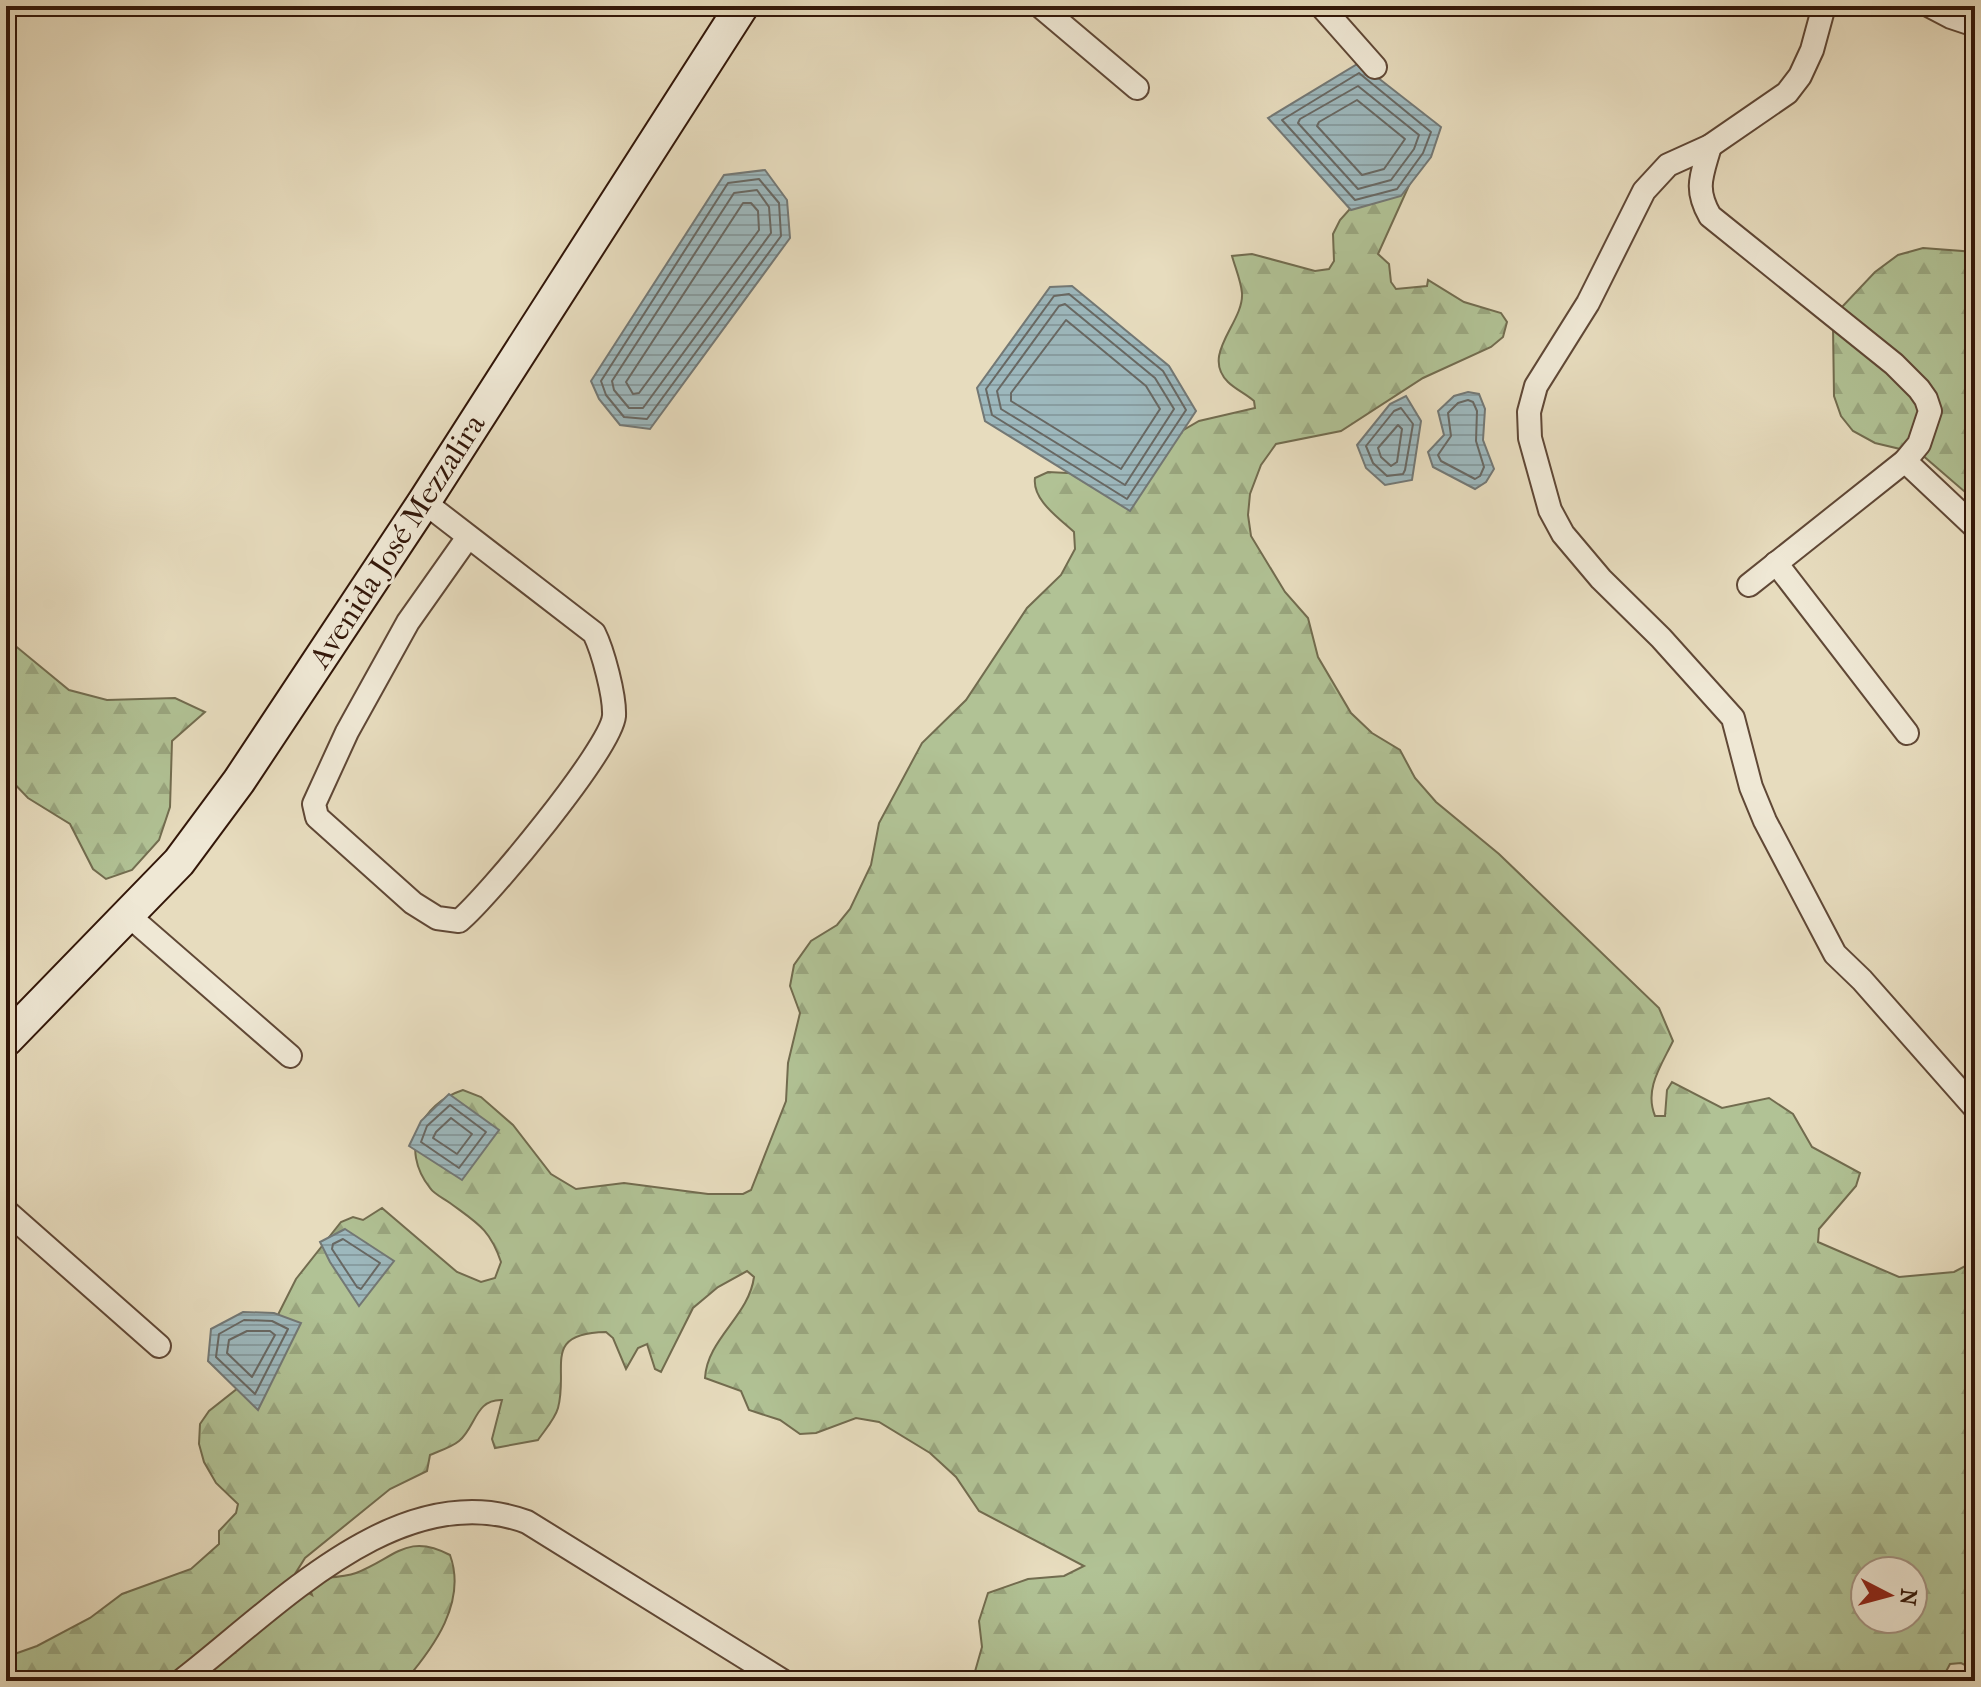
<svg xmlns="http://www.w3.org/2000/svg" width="1981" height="1687" font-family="'IM FELL French Canon',serif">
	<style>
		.forest { fill: url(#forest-firs); stroke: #726c4f; stroke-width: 2; fill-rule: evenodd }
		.water { fill: url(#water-rules); stroke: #737875; stroke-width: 2 }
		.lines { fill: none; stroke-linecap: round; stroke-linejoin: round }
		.shore { stroke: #686863; stroke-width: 2 }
		.minor-casing { stroke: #604836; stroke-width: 26 }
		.secondary-casing { stroke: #331709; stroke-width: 36 }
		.minor { stroke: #efe8d5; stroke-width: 22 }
		.secondary { stroke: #efe8d5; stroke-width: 32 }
		.labels { text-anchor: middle; stroke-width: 6; stroke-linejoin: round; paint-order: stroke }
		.street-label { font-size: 30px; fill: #331709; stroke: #efe8d5 }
	</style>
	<defs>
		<pattern id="forest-firs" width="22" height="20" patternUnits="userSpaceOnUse" patternTransform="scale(2)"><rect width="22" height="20" fill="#b1c295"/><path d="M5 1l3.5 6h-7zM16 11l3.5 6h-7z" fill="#99a67f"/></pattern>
		<pattern id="water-rules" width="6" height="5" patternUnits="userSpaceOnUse" patternTransform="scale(2)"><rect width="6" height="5" fill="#9db8bd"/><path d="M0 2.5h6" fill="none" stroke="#889da1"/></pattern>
	</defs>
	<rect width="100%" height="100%" fill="#e7dcbe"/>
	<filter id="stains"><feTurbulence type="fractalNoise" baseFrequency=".0025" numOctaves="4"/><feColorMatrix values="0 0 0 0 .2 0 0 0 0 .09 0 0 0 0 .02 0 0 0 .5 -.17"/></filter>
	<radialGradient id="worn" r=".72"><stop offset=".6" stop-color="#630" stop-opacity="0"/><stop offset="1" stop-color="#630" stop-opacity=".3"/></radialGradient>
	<g class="forest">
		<path d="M1411 181 1378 254 1389 264 1391 282 1396 289 1427 286 1428 280 1464 302 1501 313 1507 322 1503 337 1491 347 1423 378 1341 431 1276 444 1261 465 1250 494 1248 515 1251 536 1285 592 1308 618 1318 657 1351 713 1372 733 1400 750 1415 778 1436 802 1499 854 1659 1008 1673 1041C1661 1066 1644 1089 1655 1116H1665L1667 1090 1672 1082 1722 1108 1769 1098 1793 1114 1812 1147 1860 1173 1856 1186 1819 1229 1818 1242 1899 1277 1954 1272 1975 1261V1670L1961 1663 1950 1664 1941 1681H984L974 1675 982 1647 979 1621 988 1593 1028 1579 1064 1576 1084 1566 979 1511 956 1477 930 1453 879 1422 856 1418 816 1433 800 1434 780 1420 749 1410 741 1391 705 1378C707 1339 749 1316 754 1277L747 1271 718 1287 693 1308 661 1372 655 1369 647 1344 638 1348 626 1369 613 1338 606 1332C541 1333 569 1368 558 1408 555 1419 544 1431 538 1440L495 1448 492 1439 502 1400C475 1399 476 1427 459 1441 452 1447 439 1451 430 1455L427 1471 390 1489 305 1558 295 1574 299 1587 312 1595 308 1583 311 1579C325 1577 343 1578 356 1573 395 1558 407 1532 450 1555 467 1602 434 1647 405 1681H6V1657L37 1646 90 1618 122 1594 191 1569 219 1544V1531L236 1513 238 1504 216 1483 204 1462 199 1444 200 1424 209 1411 243 1384 296 1279 341 1222 353 1217 363 1220 382 1208 457 1272 481 1282 495 1278 501 1262C490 1229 477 1223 450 1203 443 1198 434 1194 430 1188 399 1149 420 1104 463 1090L481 1097 513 1125 551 1174 576 1189 624 1183 708 1194H743L751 1190 786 1101 788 1063 800 1013 790 986 794 965 811 941 837 925 850 909 871 865 879 823 922 743 966 700 1027 608 1061 575 1075 549 1074 532C1059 518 1032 500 1035 478L1048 472 1106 475 1199 421 1255 408 1254 401C1246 394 1235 389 1228 382 1200 354 1244 323 1242 293 1241 281 1235 267 1232 256L1252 254 1315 271 1329 269 1334 261 1333 234 1340 220 1366 191ZM1865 1571H1913V1619H1865Z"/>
		<polygon points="1923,248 1975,252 1975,496 1965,492 1921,454 1875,443 1853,431 1841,416 1834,396 1833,326 1840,309 1875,272 1898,255"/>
		<polygon points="6,628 13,644 69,690 107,700 175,698 205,712 172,741 170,807 159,840 132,870 106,879 93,869 70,824 28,798 7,776"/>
	</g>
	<g class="water">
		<polygon points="1359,63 1441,127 1431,157 1401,196 1351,210 1268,118"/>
		<polygon points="765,170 787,200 790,238 650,429 620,425 599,399 591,381 724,175"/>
		<polygon points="1072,286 1169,366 1196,411 1130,511 985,421 977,388 1050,287"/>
		<polygon points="1468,392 1479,394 1485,409 1483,440 1494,469 1486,482 1475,489 1433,467 1428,452 1444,435 1438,411 1454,396"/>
		<polygon points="1406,396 1421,421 1412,480 1385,485 1366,468 1357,445 1390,404"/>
		<polygon points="449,1094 499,1130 462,1180 409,1146 421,1121"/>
		<polygon points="345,1229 394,1261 359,1306 330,1262 320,1242"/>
		<polygon points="243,1312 274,1313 301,1323 258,1410 208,1361 211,1329"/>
	</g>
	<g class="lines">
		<g class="shore">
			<polygon points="1359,73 1431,132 1423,153 1397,189 1355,200 1282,120"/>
			<polygon points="1358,86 1419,135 1414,149 1391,180 1358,189 1298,123 1300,119"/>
			<polygon points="1357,100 1405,139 1384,169 1362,175 1317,126 1319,122"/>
			<polygon points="759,179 779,203 781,236 647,419 624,417 606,395 601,381 728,183"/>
			<polygon points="757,190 769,207 771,233 643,408 629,408 614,390 612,381 734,193"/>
			<polygon points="743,203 751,203 758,211 759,230 639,393 633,394 626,382"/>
			<polygon points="1069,294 1163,371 1186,410 1127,499 992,415 986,389 1054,296"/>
			<polygon points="1065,304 1155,378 1174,409 1125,485 1001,409 997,391 1059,306"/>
			<polygon points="1066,320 1146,386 1160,409 1121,469 1011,401 1011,393"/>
			<polygon points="1468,400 1473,402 1477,411 1476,441 1484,467 1480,476 1475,479 1441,461 1438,455 1451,436 1448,413 1458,403"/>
			<polygon points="1401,408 1413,424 1405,470 1403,474 1387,476 1373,463 1366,446 1394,411"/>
			<polygon points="1398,425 1402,429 1397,462 1391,466 1381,457 1378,448"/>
			<polygon points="450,1105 486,1132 459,1168 421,1142 427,1126"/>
			<polygon points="451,1118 472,1134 457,1154 433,1138 436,1132"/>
			<polygon points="343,1239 380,1263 361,1289 357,1287 332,1249 333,1244"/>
			<polygon points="244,1320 272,1321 288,1329 255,1394 216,1357 219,1334"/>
			<polygon points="247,1331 270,1331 275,1335 252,1377 227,1353 229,1340"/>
		</g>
		<g class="minor-casing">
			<g id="minor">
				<polyline points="1040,6 1137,88"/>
				<polyline points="1321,6 1375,67"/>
				<polyline points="1824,6 1812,50 1800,76 1787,93 1710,146 1668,165 1644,191 1588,303 1536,386 1529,412 1530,438 1550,510 1563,534 1601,579 1661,638 1733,718 1751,787 1765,821 1835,954 1862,980 1975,1108"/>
				<polyline points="1930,6 1951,17 1975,25"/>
				<path d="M1710 146C1702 175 1694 188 1710 216L1894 364 1919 389 1926 399 1930 411 1919 444 1905 461 1749 585"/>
				<polyline points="1905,461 1975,527"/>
				<path d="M424 502 594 633C603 651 615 696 614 716 611 749 488 897 459 921L437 918 413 903 317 817 314 804 347 732 408 622 468 537"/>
				<polyline points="1776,563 1907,733"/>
				<polyline points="128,915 290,1056"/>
				<polyline points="6,1211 159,1346"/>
				<path d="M181 1681C274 1610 399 1474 527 1522L783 1681"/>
			</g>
		</g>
		<g class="secondary-casing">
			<polyline id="secondary" points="6,1040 179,862 239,781 424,502 742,6"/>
		</g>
		<use href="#minor" class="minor"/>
		<use href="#secondary" class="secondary"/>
	</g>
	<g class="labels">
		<g class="street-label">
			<text transform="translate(397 541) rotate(-57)" y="10">Avenida José Mezzalira</text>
		</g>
	</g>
	<rect width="1981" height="1687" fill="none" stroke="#e7dcbe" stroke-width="32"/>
	<rect x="8" y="8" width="1965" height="1671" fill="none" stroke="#331709" stroke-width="4"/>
	<rect x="16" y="16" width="1949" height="1655" fill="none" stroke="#331709" stroke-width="2"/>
	<g transform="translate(1889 1595) rotate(96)"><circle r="38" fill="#efe8d5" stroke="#a49483" stroke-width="2"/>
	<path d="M0-6L14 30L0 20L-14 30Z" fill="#8f2418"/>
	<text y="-12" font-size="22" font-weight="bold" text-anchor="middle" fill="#331709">N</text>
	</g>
	<rect width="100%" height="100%" filter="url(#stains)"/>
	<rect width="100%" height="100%" fill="url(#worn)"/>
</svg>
